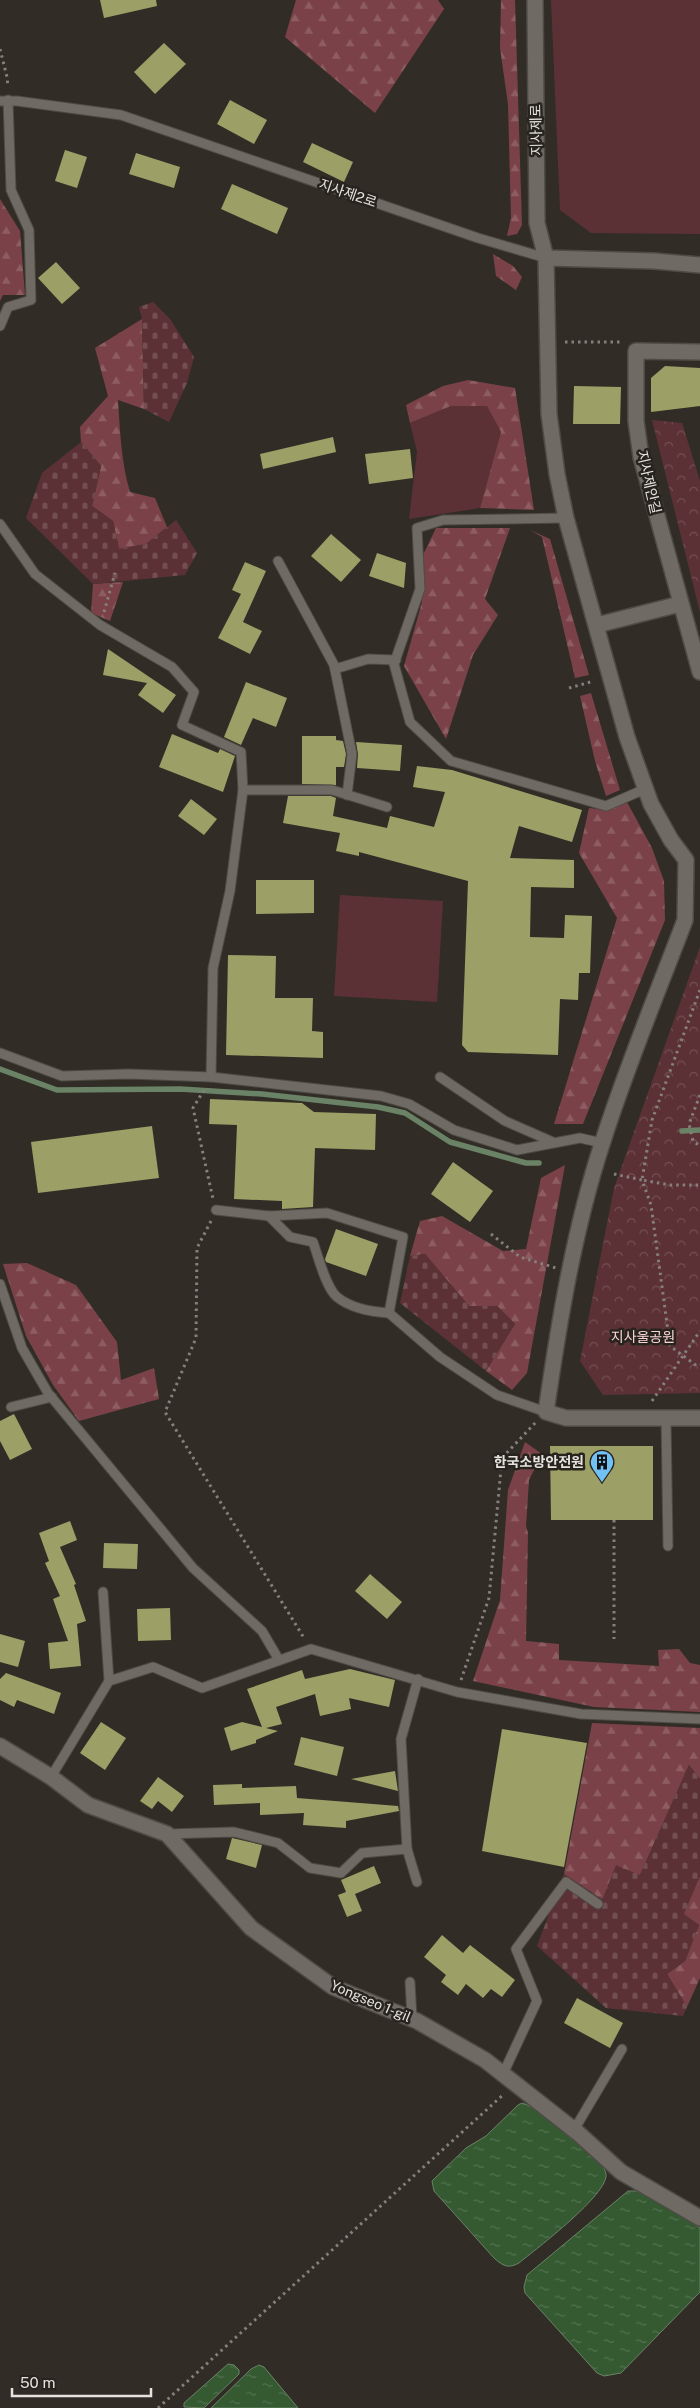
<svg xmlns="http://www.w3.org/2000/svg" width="700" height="2408" font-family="'Public Sans','Noto Sans KR',sans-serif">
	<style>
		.grass { fill: #5c3135 }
		.forest { fill: url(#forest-firs) }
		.cemetery { fill: url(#cemetery-stones) }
		.park { fill: url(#park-crowns) }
		.water { fill: url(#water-ripples); stroke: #6a8366 }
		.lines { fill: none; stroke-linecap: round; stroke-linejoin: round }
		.stream { stroke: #6a8366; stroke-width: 5.5 }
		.building { fill: #9c9f66 }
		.lane-casing { stroke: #4e4b45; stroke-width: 11 }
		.street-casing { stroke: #4e4b45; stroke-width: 18 }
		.path { stroke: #84807b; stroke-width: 3; stroke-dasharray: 2.5 4; stroke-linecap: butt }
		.lane { stroke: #6f6a63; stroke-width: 9 }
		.street { stroke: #6f6a63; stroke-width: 15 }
		.labels { text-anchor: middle; stroke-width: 5; stroke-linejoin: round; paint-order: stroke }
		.street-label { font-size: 14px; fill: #e6e3df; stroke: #27231d }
		.park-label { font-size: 14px; fill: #f8d2d4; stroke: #27231d }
		.poi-label { font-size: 14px; font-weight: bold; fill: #e6e3df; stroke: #27231d; text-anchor: end }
	</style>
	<defs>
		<pattern id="forest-firs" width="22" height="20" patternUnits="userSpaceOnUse" patternTransform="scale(1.25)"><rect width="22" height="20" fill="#7a4248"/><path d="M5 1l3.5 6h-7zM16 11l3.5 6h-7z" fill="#8d5d62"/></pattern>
		<pattern id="cemetery-stones" width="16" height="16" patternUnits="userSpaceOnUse" patternTransform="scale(1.25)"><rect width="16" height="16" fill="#5c3135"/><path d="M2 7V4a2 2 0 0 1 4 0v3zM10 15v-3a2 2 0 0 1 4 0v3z" fill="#734f52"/></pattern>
		<pattern id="park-crowns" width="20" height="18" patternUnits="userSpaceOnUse" patternTransform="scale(1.25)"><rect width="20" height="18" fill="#5c3135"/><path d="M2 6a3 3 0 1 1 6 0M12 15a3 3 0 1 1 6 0" fill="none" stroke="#734f52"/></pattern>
		<pattern id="water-ripples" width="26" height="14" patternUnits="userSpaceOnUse" patternTransform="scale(1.25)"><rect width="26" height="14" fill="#355a32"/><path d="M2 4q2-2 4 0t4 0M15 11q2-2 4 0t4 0" fill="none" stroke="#52724f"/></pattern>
	</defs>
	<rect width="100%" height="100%" fill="#312d26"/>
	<g class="grass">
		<polygon points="551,0 700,0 700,234 591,233 560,210"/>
		<polygon points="451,406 487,406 501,432 480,508 409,519 417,452 410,423"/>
		<polygon points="340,895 443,901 437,1002 334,996"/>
	</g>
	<g class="forest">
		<polygon points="296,0 438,0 444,9 375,113 285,37"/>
		<polygon points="501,0 515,0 522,225 517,234 507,236 511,218 508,104 500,48"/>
		<polygon points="0,199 20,231 25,295 3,295 0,301"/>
		<polygon points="493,254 513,266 522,277 516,290 496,276"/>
		<path d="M142 319 144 409 118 400C120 431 121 461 130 492L155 498 167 527 146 544 119 549 113 521 92 506 101 466 81 442 80 427 108 396 95 348Z"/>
		<polygon points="468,380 515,388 534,510 480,508 501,432 487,406 451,406 410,423 406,405 443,386"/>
		<polygon points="436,528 510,528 485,599 498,615 473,655 446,739 404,666 422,602 423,555"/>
		<polygon points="530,530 550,539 589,675 575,678 542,537"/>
		<polygon points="123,582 110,621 91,613 93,584"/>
		<polygon points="591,693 620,790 606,796 595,761 580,696"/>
		<polygon points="627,802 652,848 664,881 665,920 583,1124 554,1124 617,918 579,853 589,808 606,810"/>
		<polygon points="565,1165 527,1373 512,1390 486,1371 515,1324 497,1306 469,1306 425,1254 410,1256 420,1221 442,1216 503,1251 526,1249 541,1178"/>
		<polygon points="27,1263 76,1285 117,1342 121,1380 154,1368 159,1399 79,1421 53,1385 26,1336 3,1264"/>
		<polygon points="525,1442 542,1454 529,1480 526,1526 528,1533 526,1641 559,1644 559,1660 659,1666 658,1650 679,1649 690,1663 700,1665 700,1712 594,1707 473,1681 500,1600 508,1490"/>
		<polygon points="592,1723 700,1728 700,1779 689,1765 640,1875 603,1900 564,1874"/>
		<polygon points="700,1876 700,1978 687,2007 667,1974 685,1961 699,1925 683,1914"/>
	</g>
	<g class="cemetery">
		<polygon points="153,302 170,319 194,357 187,383 169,422 144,409 142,319 139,307"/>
		<polygon points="81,442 101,466 92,506 113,521 119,549 146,544 176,520 197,553 185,575 93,584 26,518 42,473"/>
		<polygon points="425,1254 469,1306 497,1306 515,1324 486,1371 400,1303 410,1256"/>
		<polygon points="689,1765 700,1779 700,1876 684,1914 699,1925 685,1961 667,1974 687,2007 683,2016 606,2008 537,1946 564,1874 602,1900 616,1865 640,1875"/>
	</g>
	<g class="park">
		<polygon points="652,420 682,423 700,481 700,612"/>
		<polygon points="700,947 700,1393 603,1395 580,1361 614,1188"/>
	</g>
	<g class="water">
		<path d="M522 2103C535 2106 560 2130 572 2139 583 2147 603 2160 606 2174 609 2194 536 2249 519 2263 508 2269 503 2266 494 2258L434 2191 432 2181 466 2148 486 2136 518 2105Z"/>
		<polygon points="628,2191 641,2191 700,2228 700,2292 621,2373 604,2376 597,2373 525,2293 524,2287 527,2275"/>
		<polygon points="228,2364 234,2365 239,2370 239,2374 204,2408 184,2407 184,2403"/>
		<polygon points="259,2365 264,2367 298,2408 211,2408 251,2369"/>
	</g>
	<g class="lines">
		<g class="stream">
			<polyline points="0,1069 57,1090 180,1089 262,1094 378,1107 405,1113 450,1142 526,1163 539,1163"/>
			<polyline points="682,1131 700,1130"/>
		</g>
	</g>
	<g class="building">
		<polygon points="100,0 156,0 157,6 104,18"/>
		<polygon points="164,43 186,64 155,94 134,72"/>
		<polygon points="230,100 267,120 254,144 217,124"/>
		<polygon points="312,143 353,162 344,182 303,162"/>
		<polygon points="65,150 87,157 77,188 55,181"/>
		<polygon points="136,153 180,167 174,188 129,174"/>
		<polygon points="232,184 288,208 277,234 221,209"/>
		<polygon points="56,262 80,288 62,304 38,278"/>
		<polygon points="665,366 700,368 700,406 651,412 651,378"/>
		<polygon points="574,386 621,387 620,424 573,424"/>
		<polygon points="333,437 336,452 263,469 260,454"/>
		<polygon points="410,449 413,478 369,484 365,454"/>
		<polygon points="331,534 361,560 341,582 311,556"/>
		<polygon points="377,553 406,563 404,588 369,576"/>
		<polygon points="245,562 266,571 243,622 262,631 250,654 218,638 241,594 232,590"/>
		<polygon points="108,649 176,695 163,713 138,695 147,683 103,675"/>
		<polygon points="246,682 287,698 276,727 253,718 241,745 224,737"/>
		<polygon points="172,734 218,753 220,749 235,756 223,792 159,767"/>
		<polygon points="302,736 336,736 336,740 343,741 346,754 344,767 336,767 336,785 302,784"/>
		<polygon points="356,742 402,745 400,771 357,768 358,754"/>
		<polygon points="417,766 452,770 582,810 572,842 519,826 510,858 574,860 574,888 531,887 530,937 564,938 565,915 592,916 590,973 579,973 578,1000 560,999 558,1055 468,1052 462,1045 468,881 359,852 359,856 336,851 340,833 283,823 288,796 331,796 336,798 333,816 387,828 390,816 434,827 445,792 413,787"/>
		<polygon points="191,799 217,819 204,835 178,816"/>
		<polygon points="256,880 314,880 314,913 256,914"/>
		<polygon points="228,955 276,956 275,998 313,998 312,1031 323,1032 323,1058 226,1055"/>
		<polygon points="210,1099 302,1103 314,1112 376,1114 375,1150 315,1148 313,1207 282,1209 282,1201 234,1199 237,1125 209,1124"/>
		<polygon points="152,1126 159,1178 38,1193 31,1142"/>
		<polygon points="453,1162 493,1191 470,1222 431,1194"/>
		<polygon points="336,1229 378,1244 366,1276 326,1262 325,1259"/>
		<polygon points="14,1414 32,1449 10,1460 0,1441 0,1421"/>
		<polygon points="550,1446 653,1446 653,1520 551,1520"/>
		<polygon points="70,1521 77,1540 60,1547 76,1584 74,1585 86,1621 77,1624 81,1666 50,1669 48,1643 68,1641 53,1599 60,1596 45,1563 49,1561 39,1533"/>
		<polygon points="104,1543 138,1544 137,1569 103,1568"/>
		<polygon points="370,1574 402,1602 387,1619 355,1591"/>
		<polygon points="170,1608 171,1640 138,1641 137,1609"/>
		<polygon points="0,1634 25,1641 18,1667 0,1662"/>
		<polygon points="350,1669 395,1680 389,1707 349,1698 351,1709 320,1716 315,1694 276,1707 282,1724 266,1728 278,1731 256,1740 256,1743 231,1751 224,1728 242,1722 262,1727 247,1689 302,1670 305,1679"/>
		<polygon points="6,1673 61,1693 54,1714 17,1700 14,1707 0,1700 0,1679"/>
		<polygon points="101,1722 126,1738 105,1770 80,1753"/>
		<polygon points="502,1729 587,1743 564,1867 482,1851"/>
		<polygon points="301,1737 344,1747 337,1776 294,1765"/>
		<polygon points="395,1771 398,1791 351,1779"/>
		<polygon points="158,1777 184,1796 172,1812 158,1801 152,1809 140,1801"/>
		<polygon points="242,1784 242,1788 296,1786 297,1798 398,1806 399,1811 346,1821 346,1828 303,1825 304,1813 260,1815 260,1803 214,1805 213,1785"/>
		<polygon points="232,1838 262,1845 256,1868 226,1859"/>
		<polygon points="374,1866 381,1883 355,1894 362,1911 347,1917 338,1895 346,1892 341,1880"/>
		<polygon points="442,1935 463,1953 470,1945 515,1980 502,1997 491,1989 483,1998 466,1984 458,1995 441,1982 446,1975 424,1957"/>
		<polygon points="577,1998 623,2023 610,2048 564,2023"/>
	</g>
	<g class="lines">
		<g class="lane-casing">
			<g id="lane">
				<polyline points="0,101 17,101 121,115 478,238 546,258"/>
				<polyline points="0,326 8,307 31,300 29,230 11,190 8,100"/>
				<polyline points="566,518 443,520 417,528 420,589 394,664 410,722 451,761 606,806 645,789"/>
				<polyline points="0,524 35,574 100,625 172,667 194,692 182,725 241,752 243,790"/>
				<polyline points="278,561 334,665 352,754 347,795"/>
				<polyline points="335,669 368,659 396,660"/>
				<polyline points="0,1053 62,1076 129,1074 211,1077 381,1096 409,1104 454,1130 517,1150 580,1138 602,1143"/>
				<polyline points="211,1077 213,968 230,891 243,790 332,790 387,807"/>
				<polyline points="440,1077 505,1121 553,1142"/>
				<polyline points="216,1210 269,1216 327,1213 403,1237 389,1313 440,1357 497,1395 546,1412"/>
				<path d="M269 1216 290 1237 313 1242C318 1256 326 1288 337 1297 352 1309 372 1312 389 1313"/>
				<polyline points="0,1284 22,1348 48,1393 193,1568 262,1631 279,1660"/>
				<polyline points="11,1407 52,1397"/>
				<polyline points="666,1418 668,1546"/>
				<polyline points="103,1592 109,1681"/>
				<polyline points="51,1777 109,1681 153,1667 202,1688 311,1649 457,1692 581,1714 700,1719"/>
				<polyline points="167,1834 234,1832 278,1843 310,1868 341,1873 362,1853 407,1849 401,1739 418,1679"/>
				<polyline points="407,1849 417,1882"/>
				<polyline points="410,1982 412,2018"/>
				<polyline points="503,2074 537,2001 516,1949 566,1882 598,1904"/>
				<polyline points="574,2130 622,2049"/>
			</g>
		</g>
		<g class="street-casing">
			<g id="street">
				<path d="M535 0 537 223 546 258 549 414 557 474 566 518 627 737 651 804 671 840 686 860 685 920C657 994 626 1068 602 1144 574 1230 559 1322 546 1412L566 1418H700"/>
				<polyline points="546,258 654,261 700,265"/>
				<polyline points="700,352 636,351 636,421 641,457 700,672"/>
				<polyline points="597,625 680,604"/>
				<polyline points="0,1746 51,1777 88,1805 167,1834 251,1928 333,1987 417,2021 485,2060 578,2133 621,2172 700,2218"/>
			</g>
		</g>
		<g class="path">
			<polyline points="0,49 7,77 8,87"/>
			<polyline points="565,342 623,342"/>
			<polyline points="104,612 115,573"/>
			<polyline points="569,688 594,681"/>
			<polyline points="700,990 652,1120 642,1180 670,1185 700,1185"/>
			<polyline points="204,1090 193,1108 213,1199"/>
			<polyline points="700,1095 689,1124 693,1141 700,1146"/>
			<polyline points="614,1174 642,1180 651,1205 670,1346 697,1366 700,1365"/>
			<polyline points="211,1221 197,1248 196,1338 165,1412 304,1638"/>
			<polyline points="491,1234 520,1257 556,1268"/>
			<polyline points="652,1401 700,1331"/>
			<polyline points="614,1520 614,1639"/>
			<polyline points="461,1680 489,1598 502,1458 536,1422"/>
			<polyline points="158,2408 504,2094"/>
		</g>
		<use href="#lane" class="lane"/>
		<use href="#street" class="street"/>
	</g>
	<defs>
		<g id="building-pin" transform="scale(1.25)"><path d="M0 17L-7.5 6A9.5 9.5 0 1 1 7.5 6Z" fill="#72c1f5" stroke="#27231d"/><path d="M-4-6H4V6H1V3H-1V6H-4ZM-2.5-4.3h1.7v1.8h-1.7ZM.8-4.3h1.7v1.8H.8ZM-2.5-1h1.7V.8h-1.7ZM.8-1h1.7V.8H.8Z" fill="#111"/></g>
	</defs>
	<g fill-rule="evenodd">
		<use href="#building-pin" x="602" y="1462"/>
	</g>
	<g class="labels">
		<g class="street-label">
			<text transform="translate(536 130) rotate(-91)" y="5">지사제로</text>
			<text transform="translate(348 193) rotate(19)" y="5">지사제2로</text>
			<text transform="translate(649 482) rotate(77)" y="5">지사제안길</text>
			<text transform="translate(371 2001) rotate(23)" y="5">Yongseo 1-gil</text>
		</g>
		<g class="park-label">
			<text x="643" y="1342">지사울공원</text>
		</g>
		<g class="poi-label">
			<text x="584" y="1467">한국소방안전원</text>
		</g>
	</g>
	<path d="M12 2388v8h139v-8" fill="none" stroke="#e6e3df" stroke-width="2.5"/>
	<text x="20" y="2388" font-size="15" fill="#e6e3df" stroke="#27231d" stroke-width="4" paint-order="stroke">50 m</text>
</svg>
